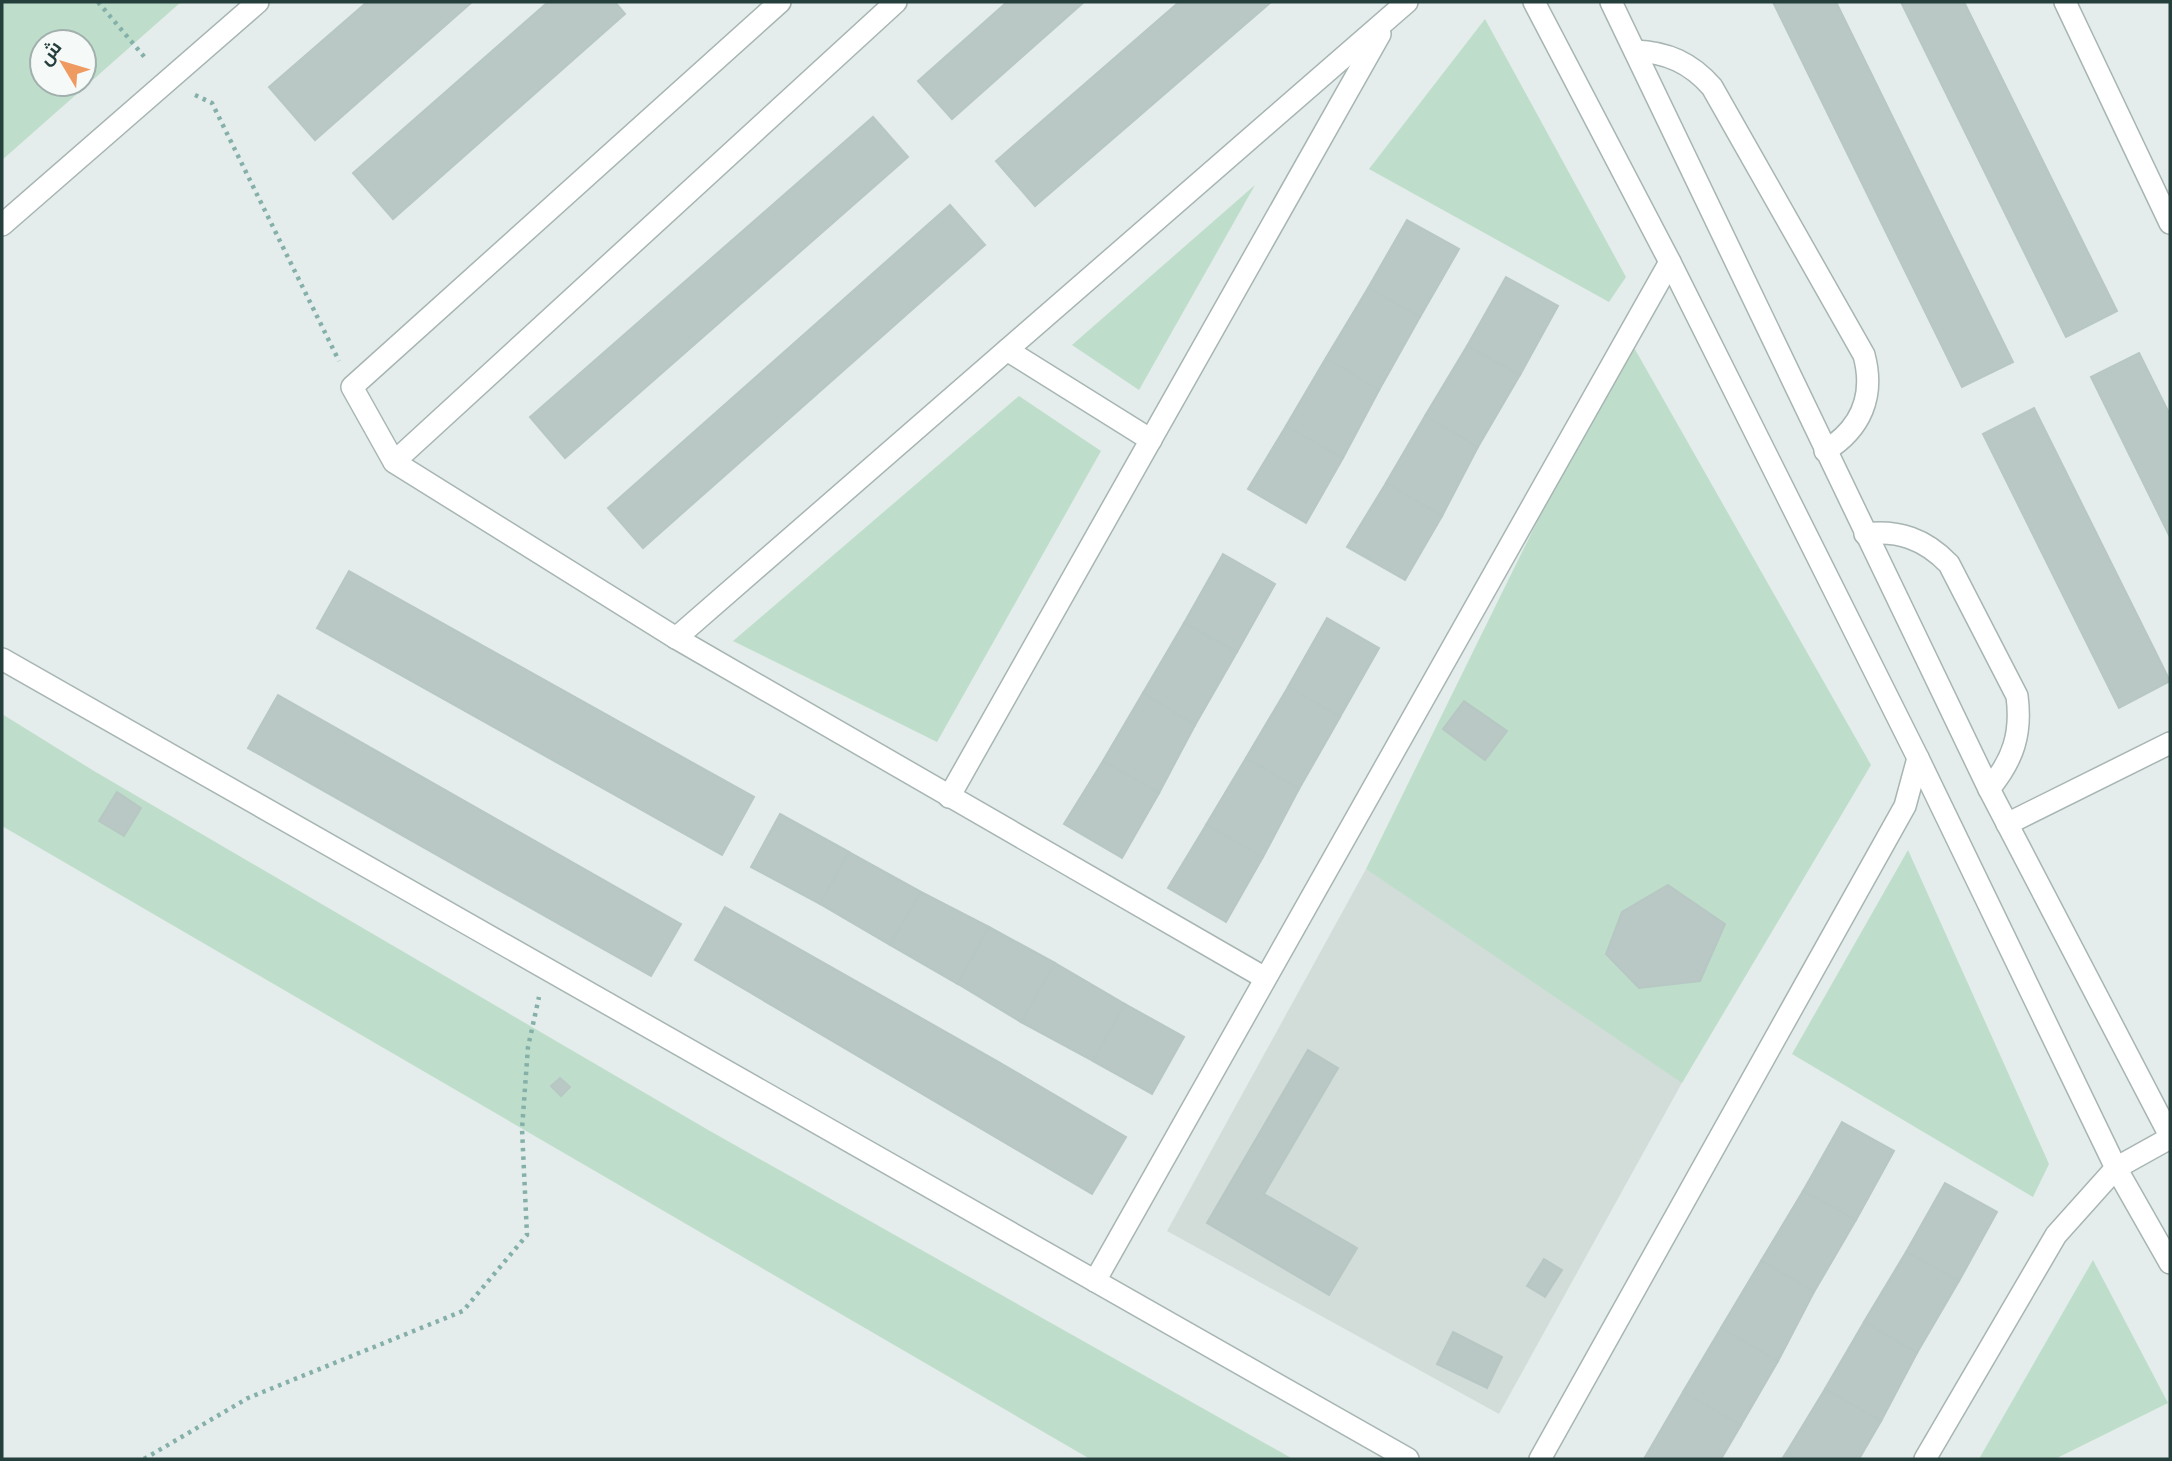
<svg xmlns="http://www.w3.org/2000/svg" width="2172" height="1461" font-family="'DM Sans',Cairo,sans-serif">
	<style>
		.built { fill: #d2ddda }
		.green { fill: #bedecb; fill-rule: evenodd }
		.building { fill: #b9c8c4; stroke: #b7c7c3; stroke-width: 2 }
		.lines { fill: none; stroke-linecap: round; stroke-linejoin: round }
		.minor-casing { stroke: #a7b5b3; stroke-width: 24 }
		.path { stroke: #85b0a9; stroke-width: 4.5; stroke-dasharray: 3.5 5; stroke-linecap: butt }
		.minor { stroke: #fff; stroke-width: 21 }
	</style>
	<rect width="100%" height="100%" fill="#e4edeb"/>
	<polygon class="built" points="1366,869 1699,1052 1499,1414 1167,1231"/>
	<g class="green">
		<path d="M2 2H181L2 160ZM84 42V84H42V42Z"/>
		<polygon points="1485,19 1626,277 1609,302 1369,169"/>
		<polygon points="1255,185 1139,390 1072,345"/>
		<polygon points="1628,337 1871,765 1682,1083 1366,869"/>
		<polygon points="1019,396 1101,451 937,742 733,641"/>
		<polygon points="2,714 94,771 710,1131 1293,1459 1090,1459 2,826"/>
		<polygon points="1908,850 2049,1164 2033,1197 1792,1054"/>
		<polygon points="2093,1260 2168,1403 2055,1459 1979,1459"/>
	</g>
	<g class="building">
		<polygon points="367,2 472,2 315,140 269,87"/>
		<polygon points="548,2 615,2 625,14 393,219 353,173"/>
		<polygon points="1007,2 1084,2 952,119 918,81"/>
		<polygon points="1179,2 1271,2 1035,206 996,161"/>
		<polygon points="1773,2 1836,2 2013,362 1962,387"/>
		<polygon points="1901,2 1964,2 2117,311 2066,337"/>
		<polygon points="873,117 908,157 565,458 530,417"/>
		<polygon points="950,205 985,245 643,548 608,508"/>
		<polygon points="1407,220 1459,249 1420,317 1368,288"/>
		<polygon points="1506,277 1558,306 1520,375 1467,346"/>
		<polygon points="1368,288 1420,317 1379,390 1326,358"/>
		<polygon points="1467,346 1520,375 1478,447 1425,416"/>
		<polygon points="2139,353 2170,415 2170,537 2091,377"/>
		<polygon points="1326,358 1379,390 1343,458 1286,426"/>
		<polygon points="2034,408 2170,681 2119,708 1983,434"/>
		<polygon points="1425,416 1478,447 1442,516 1386,483"/>
		<polygon points="1286,426 1343,458 1306,523 1248,489"/>
		<polygon points="1386,483 1442,516 1405,580 1347,547"/>
		<polygon points="1223,554 1275,584 1237,652 1184,623"/>
		<polygon points="349,571 754,797 722,855 317,628"/>
		<polygon points="1327,618 1379,648 1340,717 1288,687"/>
		<polygon points="1184,623 1237,652 1195,725 1143,693"/>
		<polygon points="1288,687 1340,717 1299,789 1246,758"/>
		<polygon points="1143,693 1195,725 1159,793 1103,761"/>
		<polygon points="278,695 681,924 651,976 248,748"/>
		<polygon points="1464,701 1507,731 1485,760 1443,729"/>
		<polygon points="1246,758 1299,789 1263,857 1206,825"/>
		<polygon points="1103,761 1159,793 1122,858 1064,824"/>
		<polygon points="117,792 141,808 124,836 99,821"/>
		<polygon points="780,814 849,852 820,904 751,867"/>
		<polygon points="1206,825 1263,857 1226,922 1168,888"/>
		<polygon points="849,852 921,892 890,945 820,904"/>
		<polygon points="1668,885 1725,924 1700,981 1639,988 1606,954 1622,912"/>
		<polygon points="921,892 989,927 958,984 890,945"/>
		<polygon points="725,907 997,1061 1126,1137 1092,1194 695,960"/>
		<polygon points="989,927 1055,963 1021,1022 958,984"/>
		<polygon points="1055,963 1125,1004 1093,1061 1021,1022"/>
		<polygon points="1125,1004 1184,1037 1152,1094 1093,1061"/>
		<polygon points="1308,1050 1338,1068 1264,1194 1357,1248 1329,1295 1207,1223"/>
		<polygon points="560,1078 570,1087 561,1096 551,1086"/>
		<polygon points="1842,1122 1894,1151 1856,1220 1803,1191"/>
		<polygon points="1945,1183 1997,1212 1959,1281 1906,1252"/>
		<polygon points="1803,1191 1856,1220 1814,1292 1761,1261"/>
		<polygon points="1906,1252 1959,1281 1917,1353 1864,1322"/>
		<polygon points="1544,1259 1562,1270 1545,1297 1527,1286"/>
		<polygon points="1761,1261 1814,1292 1778,1361 1721,1328"/>
		<polygon points="1864,1322 1917,1353 1881,1421 1825,1389"/>
		<polygon points="1721,1328 1778,1361 1741,1425 1683,1392"/>
		<polygon points="1453,1332 1502,1357 1487,1388 1437,1364"/>
		<polygon points="1825,1389 1881,1421 1859,1459 1798,1459 1786,1453"/>
		<polygon points="1683,1392 1741,1425 1721,1459 1644,1459"/>
		<polygon points="1786,1453 1798,1459 1782,1459"/>
	</g>
	<g class="lines">
		<g class="minor-casing">
			<g id="minor">
				<polyline points="780,2 352,387 394,462 676,638 1265,978"/>
				<polyline points="1534,2 1670,262 1918,758 2116,1168 2170,1263"/>
				<polyline points="1611,2 1989,789 2170,1136"/>
				<polyline points="2065,2 2170,223"/>
				<path d="M1635 51C1667 52 1691 63 1712 87L1864 355C1875 396 1861 429 1825 451"/>
				<polyline points="2,225 258,2"/>
				<polyline points="1007,350 1151,440"/>
				<polyline points="394,462 896,2"/>
				<path d="M1865 534C1899 530 1925 539 1949 564L2017 696C2022 734 2013 760 1989 789"/>
				<polyline points="676,638 1407,2"/>
				<polyline points="2,659 1408,1459"/>
				<polyline points="949,797 1380,34"/>
				<polyline points="2007,824 2170,743"/>
				<polyline points="1095,1281 1670,262"/>
				<polyline points="1540,1459 1905,806 1918,758"/>
				<polyline points="1925,1459 2056,1235 2116,1168 2170,1138"/>
			</g>
		</g>
		<g class="path">
			<polyline points="98,2 147,60"/>
			<polyline points="195,95 212,103 339,361"/>
			<polyline points="144,1459 248,1398 463,1311 527,1235 522,1129 528,1047 539,997"/>
		</g>
		<use href="#minor" class="minor"/>
	</g>
	<rect width="2172" height="1461" fill="none" stroke="#243f3c" stroke-width="7"/>
	<g transform="translate(63 63) rotate(308)"><circle r="33" fill="#f5faf8" stroke="#a1afad" stroke-width="2"/>
	<path d="M0-5L12 26L0 18L-12 26Z" fill="#ef9a61"/>
	<text y="-10" font-size="19" font-weight="bold" text-anchor="middle" fill="#243f3c">ش</text>
	</g>
</svg>
